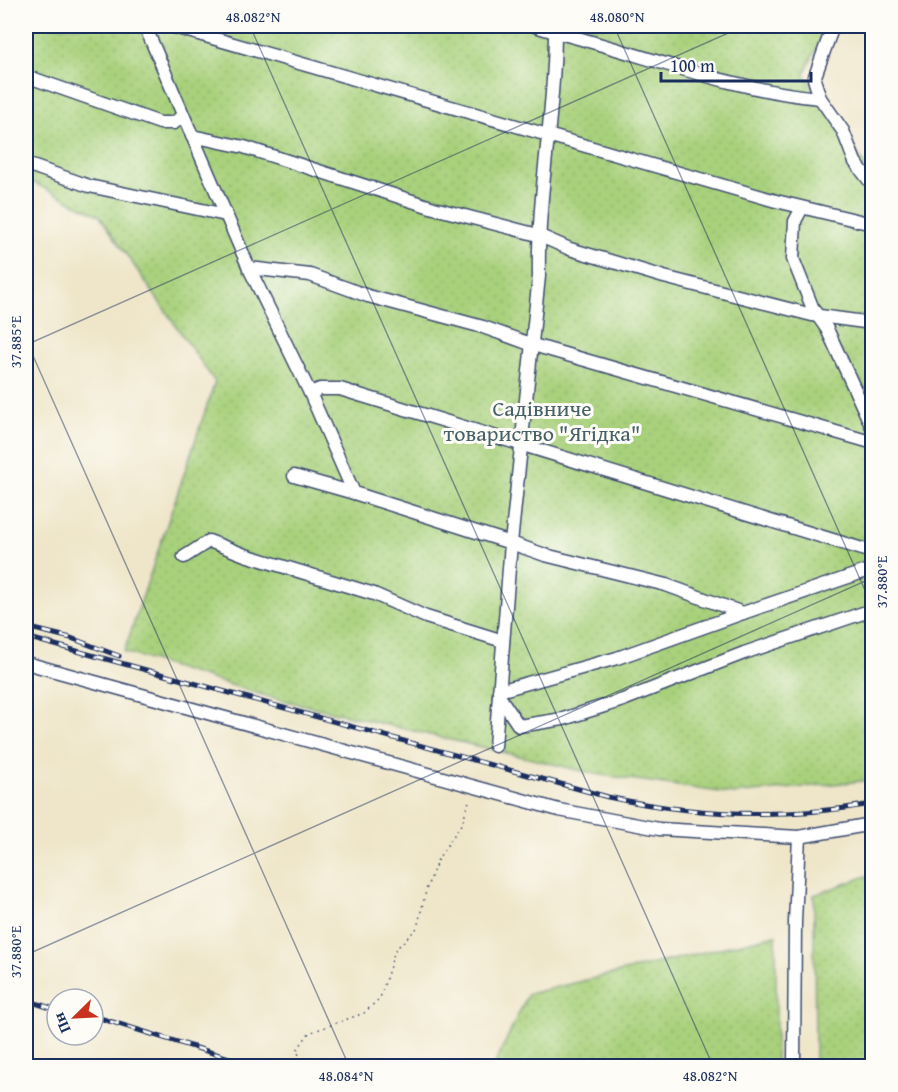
<svg xmlns="http://www.w3.org/2000/svg" width="898" height="1092" font-family="'Gentium Book Plus',serif">
	<style>
		.garden { fill: url(#garden-dots); stroke: #62806d; stroke-width: 1.5 }
		.lines { fill: none; stroke-linecap: round; stroke-linejoin: round }
		.minor-casing { stroke: #3b4a6e; stroke-width: 15 }
		.path { stroke: #3b4a6e; stroke-width: 1.5; stroke-dasharray: 1.5 4.5; stroke-linecap: butt }
		.minor { stroke: #fff; stroke-width: 12 }
		.rail-casing { stroke: #1b2f5e; stroke-width: 5 }
		.rail { stroke: #fdfcf7; stroke-width: 3; stroke-dasharray: 9; stroke-linecap: butt }
		.ticks { fill: none; stroke: #1b2f5e; stroke-width: 1.5; stroke-opacity: 0.45 }
		.labels { text-anchor: middle; stroke-width: 6; stroke-linejoin: round; paint-order: stroke }
		.park-label { font-size: 22px; fill: #466067; stroke: #fdfcf7 }
		.neatline { fill: none; stroke: #1b2f5e; stroke-width: 2 }
		.ticks-label { font-size: 15px; text-anchor: middle; fill: #1b2f5e }
	</style>
	<defs>
		<pattern id="garden-dots" width="8" height="8" patternUnits="userSpaceOnUse" patternTransform="scale(1.5)"><rect width="8" height="8" fill="#a9d17c"/><path d="M2 2h.1M6 6h.1" fill="none" stroke="#91b46e" stroke-width="1.8" stroke-linecap="round"/></pattern>
	</defs>
	<rect width="100%" height="100%" fill="#fdfcf7"/>
	<filter id="ink" filterUnits="userSpaceOnUse"><feTurbulence type="fractalNoise" baseFrequency=".0167" numOctaves="2"/><feDisplacementMap in="SourceGraphic" scale="12" xChannelSelector="R" yChannelSelector="G"/><feConvolveMatrix kernelMatrix="1 2 1 2 8 2 1 2 1" color-interpolation-filters="sRGB"/></filter>
	<filter id="wash" filterUnits="userSpaceOnUse"><feTurbulence type="fractalNoise" baseFrequency=".008" numOctaves="4" result="noise"/><feDisplacementMap in="SourceGraphic" scale="24" xChannelSelector="R" yChannelSelector="G"/><feGaussianBlur stdDeviation="1.35" result="paint"/><feColorMatrix in="noise" values="0 0 0 0 0 0 0 0 0 0 0 0 0 0 0 0 0 1.4 0 .05"/><feComposite in="paint" operator="in"/></filter>
	<g filter="url(#wash)">
		<rect width="100%" height="100%" fill="#efe6c9"/>
		<g class="garden">
			<polygon points="26,26 827,26 804,74 872,175 872,780 734,794 595,774 266,696 124,652 215,382 99,215 26,179"/>
			<polygon points="872,874 872,1066 815,1066 814,895"/>
			<polygon points="776,935 776,1066 494,1066 528,994"/>
		</g>
	</g>
	<g filter="url(#ink)">
		<g class="lines">
			<g class="minor-casing">
				<g id="minor">
					<polyline points="145,26 249,268 310,393 354,493 511,543 495,746"/>
					<polyline points="171,26 776,201 872,224"/>
					<polyline points="535,26 555,32 557,26"/>
					<polyline points="833,26 814,79 820,98 843,131 855,162 872,184"/>
					<polyline points="26,76 160,123 174,123 183,115"/>
					<path d="M820 98C730 90 643 54 555 32 555 113 537 194 539 276L511 543 545 555 666 585 743 613 872 569"/>
					<polyline points="192,136 244,147 434,208 538,235 570,249 664,277 812,315 872,323"/>
					<polyline points="26,164 89,186 226,215"/>
					<polyline points="802,208 795,221 793,259 813,309 827,329 872,427"/>
					<polyline points="249,268 310,275 368,296 483,327 533,345 867,441 872,436"/>
					<polyline points="310,393 320,389 340,389 872,552"/>
					<polyline points="294,476 354,493"/>
					<polyline points="184,557 209,541 245,555 374,594 426,617 503,641"/>
					<polyline points="26,663 559,810 659,829 799,837 872,824"/>
					<polyline points="499,691 617,658 743,613"/>
					<polyline points="499,696 519,726 563,719 623,700 744,653 872,610"/>
					<polyline points="794,1066 795,922 799,837"/>
				</g>
			</g>
			<polyline class="path" points="303,1066 297,1050 309,1033 364,1013 380,998 395,950 417,928 427,887 438,859 462,823 470,798"/>
			<use href="#minor" class="minor"/>
			<g class="rail-casing">
				<g id="rail">
					<polyline points="26,627 71,638 119,656"/>
					<path d="M26 637 608 797C695 816 784 819 872 804"/>
					<polyline points="26,1000 57,1010"/>
					<polyline points="93,1016 255,1066"/>
				</g>
			</g>
			<use href="#rail" class="rail"/>
		</g>
	</g>
	<path class="ticks" d="M250 26 713 1066M614 26 872 606M26 340 349 1066M26 345 744 26M26 955 872 578"/>
	<g class="labels">
		<g class="park-label">
			<text x="542" y="416">Садівниче<tspan x="542" dy="25">товариство "Ягідка"</tspan></text>
		</g>
	</g>
	<rect width="898" height="1092" fill="none" stroke="#fdfcf7" stroke-width="66"/>
	<g transform="translate(75 1017) rotate(246)"><circle r="28" fill="#fdfcf7" stroke="#a3aaba" stroke-width="1.5"/>
	<path d="M0-4.5L10 22L0 15L-10 22Z" fill="#c8321e"/>
	<text y="-9" font-size="16" font-weight="bold" text-anchor="middle" fill="#1b2f5e">Пн</text>
	</g>
	<path d="M661 72v9h150v-9" fill="none" stroke="#1b2f5e" stroke-width="3"/>
	<text x="670" y="72" font-size="18" fill="#1b2f5e" stroke="#fdfcf7" stroke-width="4.5" paint-order="stroke">100 m</text>
	<rect x="33" y="33" width="832" height="1026" class="neatline"/>
	<g class="ticks-label">
		<text x="253" y="22">48.082°N</text>
		<text x="617" y="22">48.080°N</text>
		<text transform="translate(16 342) rotate(-90)" y="5">37.885°E</text>
		<text transform="translate(882 582) rotate(-90)" y="5">37.880°E</text>
		<text transform="translate(16 952) rotate(-90)" y="5">37.880°E</text>
		<text x="346" y="1081">48.084°N</text>
		<text x="710" y="1081">48.082°N</text>
	</g>
</svg>
